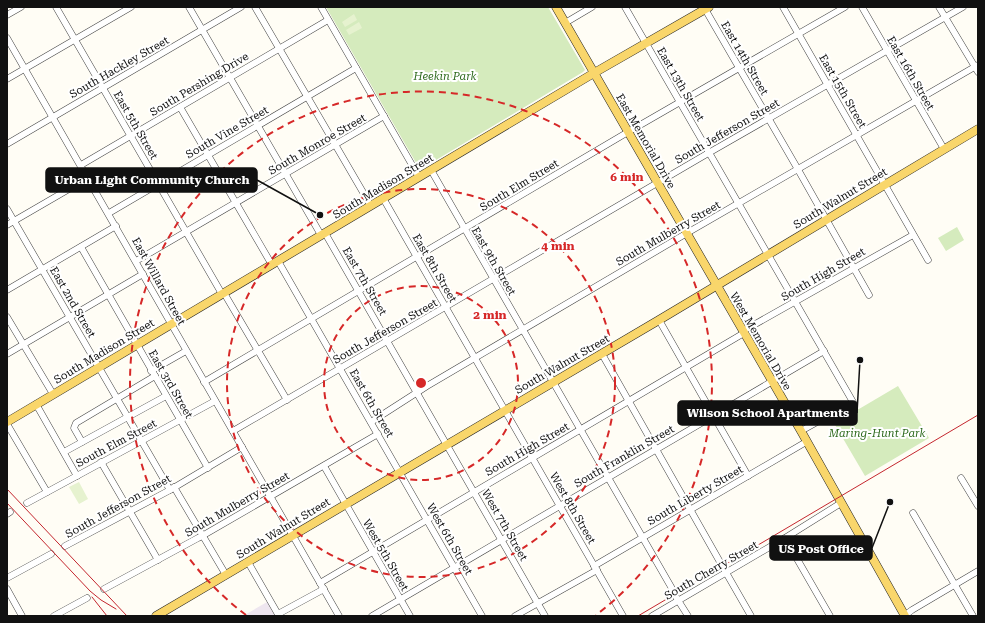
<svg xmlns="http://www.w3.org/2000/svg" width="985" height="623" font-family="'Roboto Serif',serif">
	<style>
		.industrial { fill: #eee6ef }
		.green { fill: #d5ebbd }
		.pitch { fill: #e6f2cf }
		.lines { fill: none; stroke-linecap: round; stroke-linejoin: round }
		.minor-casing { stroke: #444; stroke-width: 7 }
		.major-casing { stroke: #222; stroke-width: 9 }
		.minor { stroke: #fff; stroke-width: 6 }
		.major { stroke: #f9d66b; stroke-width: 8 }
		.rail { stroke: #c4262e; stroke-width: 1 }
		.ring { fill: none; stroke: #d62828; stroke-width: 2; stroke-dasharray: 7 5 }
		.labels { text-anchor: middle; stroke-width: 4; stroke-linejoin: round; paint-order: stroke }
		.street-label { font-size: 11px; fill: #111; stroke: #fff }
		.park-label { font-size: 11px; font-style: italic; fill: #2f6b1f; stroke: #fff }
		.centre { fill: #d62828; stroke: #fff; stroke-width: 2 }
		.ring-label { font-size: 12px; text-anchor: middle; font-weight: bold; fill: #d62828; stroke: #fff; stroke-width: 4; stroke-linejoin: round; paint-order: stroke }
		.leader { fill: none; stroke: #111; stroke-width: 1.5 }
		.callout-dot { fill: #111; stroke: #fff; stroke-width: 1.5 }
		.callout { fill: #111; stroke: #111; stroke-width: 1.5 }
		.callout-label { font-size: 12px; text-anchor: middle; font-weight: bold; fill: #fff }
	</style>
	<rect width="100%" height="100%" fill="#fffdf5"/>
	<polygon class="industrial" points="267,602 275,616 243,616"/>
	<g class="green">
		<polygon points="326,7 548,7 585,70 583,72 421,169 419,168"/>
		<polygon points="957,227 964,240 946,251 938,238"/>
		<polygon points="898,386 929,438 865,476 831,418 850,406 859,409"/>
	</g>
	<g class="pitch">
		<polygon points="354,14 357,20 345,27 342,22"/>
		<polygon points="359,22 362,28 349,35 346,30"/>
		<polygon points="79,482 88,499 79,504 69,487"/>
	</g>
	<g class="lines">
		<g class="minor-casing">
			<g id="minor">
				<polyline points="56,7 222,294"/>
				<polyline points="189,7 321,235"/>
				<polyline points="255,7 371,206"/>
				<polyline points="321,7 419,177"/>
				<polyline points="625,7 853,402 801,431"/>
				<polyline points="783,7 928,260"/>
				<polyline points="862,7 944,149"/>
				<polyline points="939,7 978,72"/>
				<polyline points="705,9 796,166 869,295"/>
				<polyline points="7,15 21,7"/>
				<polyline points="565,23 592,7"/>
				<polyline points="7,38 339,616"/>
				<polyline points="7,79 131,7"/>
				<polyline points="180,107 272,265"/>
				<polyline points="7,144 241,7"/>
				<polyline points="81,165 328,20"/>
				<polyline points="431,170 674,592"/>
				<polyline points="383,198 623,616"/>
				<polyline points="7,209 170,490"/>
				<polyline points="109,213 356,68"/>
				<polyline points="7,225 88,178"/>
				<polyline points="325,233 545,616"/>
				<polyline points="81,247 208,468"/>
				<polyline points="136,261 384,116"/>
				<polyline points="278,261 482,616"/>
				<polyline points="7,290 116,226"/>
				<polyline points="224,293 287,400"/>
				<polyline points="7,317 53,394"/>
				<polyline points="659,320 748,476"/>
				<polyline points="743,331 913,235"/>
				<polyline points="7,354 143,274"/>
				<polyline points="602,354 720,562"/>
				<polyline points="151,371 186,351"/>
				<polyline points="204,382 628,132 845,7"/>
				<polyline points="36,404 77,476"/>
				<polyline points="371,422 427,386 687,233 978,65"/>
				<polyline points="7,424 47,492"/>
				<polyline points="233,431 705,155 963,7"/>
				<polyline points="82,442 74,428 76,423 155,376"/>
				<polyline points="64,452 166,396"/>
				<polyline points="101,462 158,560"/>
				<polyline points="324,466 410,616"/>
				<polyline points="961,478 978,506"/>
				<polyline points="174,487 226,575"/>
				<polyline points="27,503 215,401"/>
				<polyline points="913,513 973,616"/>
				<polyline points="7,514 10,512"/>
				<polyline points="785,538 830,616"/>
				<polyline points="65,546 170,490 242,447"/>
				<polyline points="248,562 279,616"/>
				<polyline points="594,566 806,442"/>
				<polyline points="724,569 751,616"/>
				<polyline points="7,578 51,554"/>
				<polyline points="320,583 744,333"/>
				<polyline points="7,589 22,616"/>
				<polyline points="104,589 198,538 202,536 378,434"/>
				<polyline points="676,597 688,616"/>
				<polyline points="278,614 324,589"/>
				<polyline points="54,616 87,598"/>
				<polyline points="372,616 824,351"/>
				<polyline points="515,616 597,570"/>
				<polyline points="652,616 785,538 841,503"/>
				<polyline points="904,616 912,610 978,571"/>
			</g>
		</g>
		<g class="major-casing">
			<g id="major">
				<polyline points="556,7 801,431 905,616"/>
				<polyline points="7,422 594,73 709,7"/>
				<polyline points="156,616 659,320 978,129"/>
			</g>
		</g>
		<use href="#minor" class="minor"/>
		<use href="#major" class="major"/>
		<g class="rail">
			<polyline points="7,489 127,616"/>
			<polyline points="7,503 90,591 101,600 116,609"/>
			<polyline points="92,597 107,616"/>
			<polyline points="638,616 978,415"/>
		</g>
	</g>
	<g class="ring">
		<circle cx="421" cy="383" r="97"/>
		<circle cx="421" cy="383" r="194"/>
		<path d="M246 615A291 291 0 1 1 596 615"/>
	</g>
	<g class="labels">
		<g class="street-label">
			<text transform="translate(745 58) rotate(60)" y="4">East 14th Street</text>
			<text transform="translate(119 67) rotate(-30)" y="4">South Hackley Street</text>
			<text transform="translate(911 73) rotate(60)" y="4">East 16th Street</text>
			<text transform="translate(199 84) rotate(-31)" y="4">South Pershing Drive</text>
			<text transform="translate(681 84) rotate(60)" y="4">East 13th Street</text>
			<text transform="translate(843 91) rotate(60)" y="4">East 15th Street</text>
			<text transform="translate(136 125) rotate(60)" y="4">East 5th Street</text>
			<text transform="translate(727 131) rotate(-30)" y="4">South Jefferson Street</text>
			<text transform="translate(227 132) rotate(-30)" y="4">South Vine Street</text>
			<text transform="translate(646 141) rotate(60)" y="4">East Memorial Drive</text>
			<text transform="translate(317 144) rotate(-30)" y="4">South Monroe Street</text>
			<text transform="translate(519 185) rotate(-31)" y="4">South Elm Street</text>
			<text transform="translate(383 186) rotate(-31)" y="4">South Madison Street</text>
			<text transform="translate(840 198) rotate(-31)" y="4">South Walnut Street</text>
			<text transform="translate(668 233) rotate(-30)" y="4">South Mulberry Street</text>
			<text transform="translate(494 261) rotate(60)" y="4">East 9th Street</text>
			<text transform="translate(435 268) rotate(60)" y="4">East 8th Street</text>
			<text transform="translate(823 274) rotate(-30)" y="4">South High Street</text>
			<text transform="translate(159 281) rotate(61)" y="4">East Willard Street</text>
			<text transform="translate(365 281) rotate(60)" y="4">East 7th Street</text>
			<text transform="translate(73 302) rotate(60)" y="4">East 2nd Street</text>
			<text transform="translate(385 331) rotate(-30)" y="4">South Jefferson Street</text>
			<text transform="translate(761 341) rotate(60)" y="4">West Memorial Drive</text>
			<text transform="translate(104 351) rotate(-31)" y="4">South Madison Street</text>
			<text transform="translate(562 364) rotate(-30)" y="4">South Walnut Street</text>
			<text transform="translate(171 384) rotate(60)" y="4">East 3rd Street</text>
			<text transform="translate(372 403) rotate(60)" y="4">East 6th Street</text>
			<text transform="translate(116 443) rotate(-28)" y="4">South Elm Street</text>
			<text transform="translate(527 449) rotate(-30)" y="4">South High Street</text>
			<text transform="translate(624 456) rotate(-30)" y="4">South Franklin Street</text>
			<text transform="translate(695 495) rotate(-30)" y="4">South Liberty Street</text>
			<text transform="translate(237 504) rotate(-30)" y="4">South Mulberry Street</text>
			<text transform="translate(118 506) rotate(-29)" y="4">South Jefferson Street</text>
			<text transform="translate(573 508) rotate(60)" y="4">West 8th Street</text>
			<text transform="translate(505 525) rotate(60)" y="4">West 7th Street</text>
			<text transform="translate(283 528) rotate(-31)" y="4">South Walnut Street</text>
			<text transform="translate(450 539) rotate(60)" y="4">West 6th Street</text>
			<text transform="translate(386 555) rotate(60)" y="4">West 5th Street</text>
			<text transform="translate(711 570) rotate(-30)" y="4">South Cherry Street</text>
		</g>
		<g class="park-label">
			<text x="445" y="80">Heekin Park</text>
			<text x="877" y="437">Maring-Hunt Park</text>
		</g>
	</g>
	<circle cx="421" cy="383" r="6" class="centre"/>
	<g class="ring-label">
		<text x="627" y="181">6 min</text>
		<text x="558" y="250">4 min</text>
		<text x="490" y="319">2 min</text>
	</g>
	<path class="leader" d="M320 215L257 180M860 360L857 413M890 502L872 548"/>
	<g class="callout-dot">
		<circle cx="320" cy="215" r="4"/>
		<circle cx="860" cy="360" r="4"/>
		<circle cx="890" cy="502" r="4"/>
	</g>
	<g class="callout">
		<rect x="46" y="168" width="211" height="24" rx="4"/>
		<rect x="678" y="401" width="179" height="24" rx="4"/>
		<rect x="770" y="536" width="102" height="24" rx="4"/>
	</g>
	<g class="callout-label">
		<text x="152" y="184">Urban Light Community Church</text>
		<text x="768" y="417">Wilson School Apartments</text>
		<text x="821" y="553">US Post Office</text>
	</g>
	<rect width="985" height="623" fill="none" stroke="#111111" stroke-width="16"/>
</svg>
